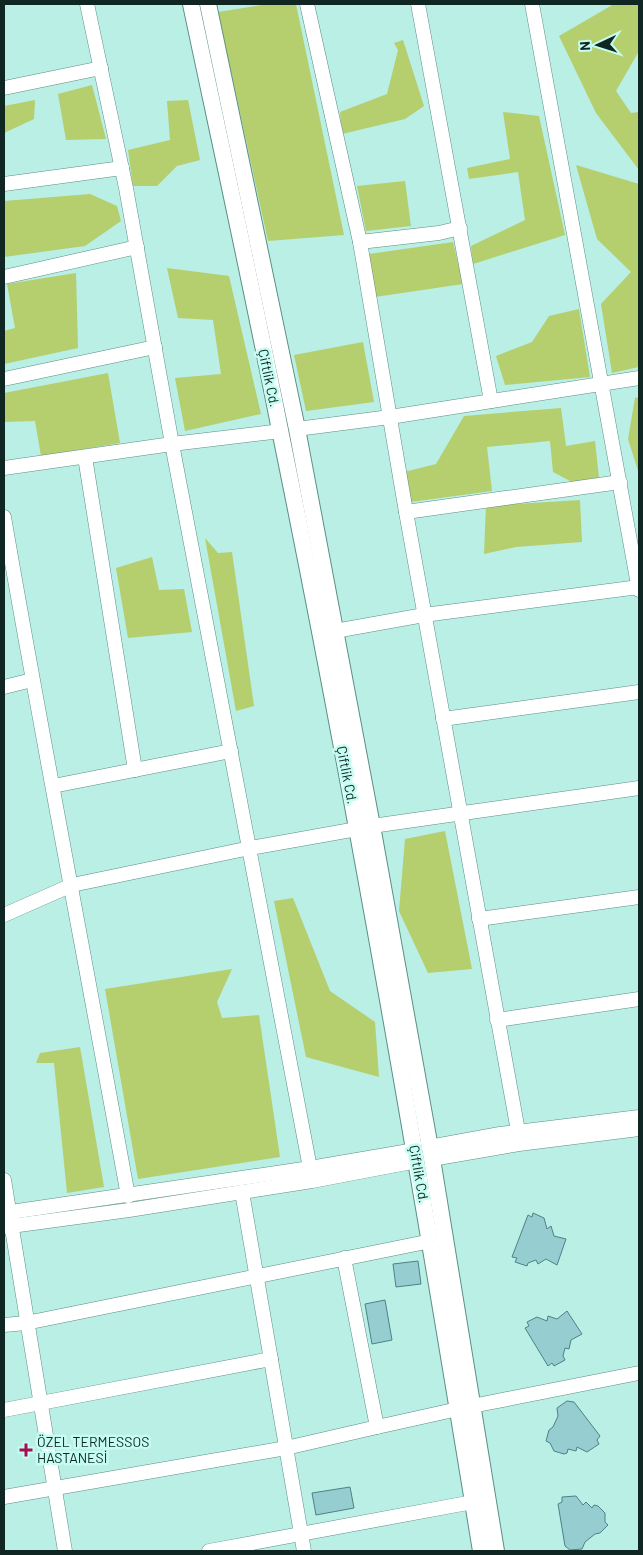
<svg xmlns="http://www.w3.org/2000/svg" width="643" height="1555" font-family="Barlow,sans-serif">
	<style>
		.green { fill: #b5ce6e }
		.building { fill: #96cdd1; stroke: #4d8286 }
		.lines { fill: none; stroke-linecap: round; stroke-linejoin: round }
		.minor-casing { stroke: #5b8f85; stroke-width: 15 }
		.tertiary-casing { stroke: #5b8f85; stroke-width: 18 }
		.minor { stroke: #fff; stroke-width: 14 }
		.tertiary { stroke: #fff; stroke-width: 16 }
		.poi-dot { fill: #a20f53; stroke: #c6fdf2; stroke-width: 2 }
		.labels { text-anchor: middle; stroke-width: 5; stroke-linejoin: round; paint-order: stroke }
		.street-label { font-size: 14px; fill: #102622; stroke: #c6fdf2 }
		.poi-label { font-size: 14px; fill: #102622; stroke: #c6fdf2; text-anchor: start }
	</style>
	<rect width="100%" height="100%" fill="#b9efe4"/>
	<g class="green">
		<polygon points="268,4 296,4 344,235 268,241 218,12"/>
		<polygon points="614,4 639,4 639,51 616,91 631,113 639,112 639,170 596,113 559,36"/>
		<polygon points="403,40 424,106 405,119 342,134 340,112 387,94 398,50 394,43"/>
		<polygon points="92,85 106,139 66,140 58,94"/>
		<polygon points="35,100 34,119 4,133 4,106"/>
		<polygon points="188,100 200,160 177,166 157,186 133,186 128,150 170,140 167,101"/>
		<polygon points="503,112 539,116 565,235 473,264 471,246 525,220 518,172 469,179 467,168 510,159"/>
		<polygon points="576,165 639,184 639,367 612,373 601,304 631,272 597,239"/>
		<polygon points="405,181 411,226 366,231 357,186"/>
		<polygon points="90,194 117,206 121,221 85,246 4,257 4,201"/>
		<polygon points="453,242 463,284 375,297 369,254"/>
		<polygon points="167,268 229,276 261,414 185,431 175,378 221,374 213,320 178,318"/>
		<polygon points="76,273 78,348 4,364 4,331 15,328 7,284"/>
		<polygon points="579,309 590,377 505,385 496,356 532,342 549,316"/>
		<polygon points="363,342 374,402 306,411 294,355"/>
		<polygon points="108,373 120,443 41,456 35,421 4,422 4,393"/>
		<polygon points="639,397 639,474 628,439 635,398"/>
		<polygon points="561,408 566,446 595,441 599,478 572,482 553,472 550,441 487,447 492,491 411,502 404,472 436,464 464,416"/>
		<polygon points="580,500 582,542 516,547 484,554 486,506"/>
		<polygon points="205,538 218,553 232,552 254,706 236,711"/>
		<polygon points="152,557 159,590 184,589 192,632 128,638 116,568"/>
		<polygon points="445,831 472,969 428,973 399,911 405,839"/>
		<polygon points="293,898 330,991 375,1022 379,1077 306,1057 274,901"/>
		<polygon points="232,969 217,1002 222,1018 259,1015 280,1157 138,1179 105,989"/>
		<polygon points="80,1047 104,1187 67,1193 54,1063 36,1063 40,1053"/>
	</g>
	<g class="building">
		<polygon points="533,1213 544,1218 547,1229 551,1226 554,1236 566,1239 557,1265 546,1259 538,1264 536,1260 528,1263 527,1266 515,1262 517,1258 512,1257 528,1215 532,1217"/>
		<polygon points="418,1261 421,1284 396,1287 393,1264"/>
		<polygon points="385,1300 392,1340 372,1344 365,1304"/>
		<polygon points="567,1311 582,1334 571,1340 569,1349 565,1348 563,1356 565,1360 554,1366 552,1363 548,1366 525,1328 529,1326 527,1322 537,1317 547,1321 548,1316 557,1319"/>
		<polygon points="567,1401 574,1402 600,1436 597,1440 599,1444 587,1452 577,1447 576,1451 568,1449 567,1453 564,1454 554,1451 550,1443 546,1441 549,1430 553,1427 558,1416 557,1408"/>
		<polygon points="350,1487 354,1508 316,1515 312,1493"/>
		<polygon points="576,1496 583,1505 586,1502 592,1508 594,1505 598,1506 605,1513 605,1522 608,1525 600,1533 595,1534 585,1542 582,1549 570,1550 565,1546 558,1504 562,1502 562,1497"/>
	</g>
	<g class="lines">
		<g class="minor-casing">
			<g id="minor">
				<polyline points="87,4 126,188 172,444 281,431"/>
				<polyline points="307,4 360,242 406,512 518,1131"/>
				<polyline points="418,4 491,401"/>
				<polyline points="532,4 639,590"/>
				<polyline points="4,88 101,68"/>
				<polyline points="4,184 122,168"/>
				<polyline points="360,242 439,233 460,228"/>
				<polyline points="4,277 137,247"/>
				<polyline points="4,379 155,347"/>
				<polyline points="297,429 390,417 639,378"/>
				<polyline points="85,457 135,770"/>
				<polyline points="4,468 172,444 310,1168"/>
				<polyline points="406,512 620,482"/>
				<path d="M4 517C43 743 87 970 128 1196"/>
				<polyline points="335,631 424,615 639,587"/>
				<polyline points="4,687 32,680"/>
				<polyline points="443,719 639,692"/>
				<polyline points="53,786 231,751"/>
				<polyline points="372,826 639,788"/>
				<polyline points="4,915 72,885 250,848 357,829"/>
				<polyline points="479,919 639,897"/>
				<polyline points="497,1020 639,999"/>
				<polyline points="429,1147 500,1134 639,1117"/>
				<polyline points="432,1159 519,1144 639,1129"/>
				<polyline points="4,1180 65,1551"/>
				<polyline points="242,1192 304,1551"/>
				<polyline points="4,1213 310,1168 415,1150"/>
				<polyline points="4,1227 129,1210 312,1181 417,1161"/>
				<polyline points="344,1258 377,1427 458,1409"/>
				<polyline points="4,1325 26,1323 431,1241"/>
				<polyline points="472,1406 639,1373"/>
				<polyline points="4,1410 271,1359"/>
				<polyline points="4,1497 286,1448 377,1427"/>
				<polyline points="209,1551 473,1502"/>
			</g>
		</g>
		<g class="tertiary-casing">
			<g id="tertiary">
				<path d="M191 4C221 146 252 287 280 430 356 802 420 1176 481 1551"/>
				<polyline points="208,4 297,429 372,826 432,1159 496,1551"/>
			</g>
		</g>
		<use href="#minor" class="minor"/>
		<use href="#tertiary" class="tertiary"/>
	</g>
	<path class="poi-dot" d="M23.5 1442.5h5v5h5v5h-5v5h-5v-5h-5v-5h5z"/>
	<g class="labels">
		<g class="street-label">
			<text transform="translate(269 378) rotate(78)" y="5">Çiftlik Cd.</text>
			<text transform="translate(347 775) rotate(79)" y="5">Çiftlik Cd.</text>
			<text transform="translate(419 1174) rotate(80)" y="5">Çiftlik Cd.</text>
		</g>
		<g class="poi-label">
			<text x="37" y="1447">ÖZEL TERMESSOS<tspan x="37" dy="16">HASTANESİ</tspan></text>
		</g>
	</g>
	<rect width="643" height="1555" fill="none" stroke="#102622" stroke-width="10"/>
	<g transform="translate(598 45) rotate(266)" stroke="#c6fdf2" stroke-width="4" paint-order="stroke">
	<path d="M0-4L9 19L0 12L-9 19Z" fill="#102622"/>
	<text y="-8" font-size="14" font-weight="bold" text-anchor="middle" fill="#102622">N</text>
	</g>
</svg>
